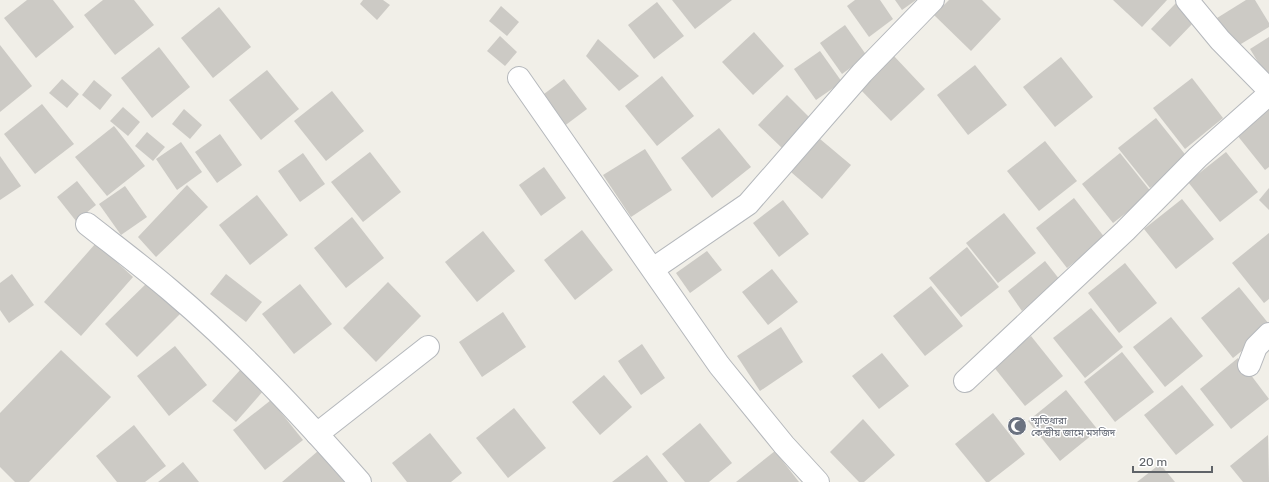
<svg xmlns="http://www.w3.org/2000/svg" width="1269" height="482" font-family="Rubik,'Noto Sans Bengali',sans-serif">
	<style>
		.building { fill: #cccac5 }
		.lines { fill: none; stroke-linecap: round; stroke-linejoin: round }
		.street-casing { stroke: #b5b8bc; stroke-width: 24 }
		.street { stroke: #fff; stroke-width: 22 }
		.labels { text-anchor: middle; stroke-width: 3; stroke-linejoin: round; paint-order: stroke }
		.worship-label { font-size: 10px; fill: #5b616d; stroke: #fff; text-anchor: start }
	</style>
	<rect width="100%" height="100%" fill="#f1efe8"/>
	<g class="building">
		<polygon points="27,0 53,0 74,27 36,58 4,18"/>
		<polygon points="103,0 134,0 154,25 115,55 84,15"/>
		<polygon points="363,0 383,0 390,5 377,20 360,4"/>
		<polygon points="672,0 732,0 695,29"/>
		<polygon points="855,0 880,0 893,19 869,37 847,6"/>
		<polygon points="895,0 916,0 902,10"/>
		<polygon points="949,0 982,0 1001,19 971,51 934,15"/>
		<polygon points="1113,0 1167,0 1142,27"/>
		<polygon points="1246,0 1255,0 1269,23 1269,27 1236,47 1217,18"/>
		<polygon points="657,2 684,36 654,59 628,25"/>
		<polygon points="1176,3 1195,21 1170,47 1151,29"/>
		<polygon points="501,6 519,22 507,36 489,21"/>
		<polygon points="219,7 251,47 213,78 181,38"/>
		<polygon points="845,25 867,56 842,74 820,43"/>
		<polygon points="754,32 784,66 753,95 722,62"/>
		<polygon points="500,36 517,52 505,66 487,51"/>
		<polygon points="1269,37 1269,80 1250,49"/>
		<polygon points="598,39 639,76 619,91 586,56"/>
		<polygon points="0,45 32,86 0,112"/>
		<polygon points="159,47 190,87 152,118 121,78"/>
		<polygon points="820,51 842,82 816,100 794,69"/>
		<polygon points="893,55 925,89 891,121 859,88"/>
		<polygon points="1061,57 1093,97 1055,127 1023,87"/>
		<polygon points="975,65 1007,105 968,135 937,95"/>
		<polygon points="267,70 299,109 261,140 229,100"/>
		<polygon points="662,76 694,116 657,146 625,106"/>
		<polygon points="1192,78 1223,118 1185,149 1153,108"/>
		<polygon points="62,79 79,94 67,108 49,93"/>
		<polygon points="564,79 587,109 563,127 540,97"/>
		<polygon points="94,80 112,95 100,110 82,95"/>
		<polygon points="332,91 364,131 326,161 294,121"/>
		<polygon points="787,95 811,119 783,149 758,125"/>
		<polygon points="1269,102 1269,167 1265,170 1233,130"/>
		<polygon points="42,104 74,144 35,174 4,134"/>
		<polygon points="123,107 140,122 128,136 110,121"/>
		<polygon points="184,109 202,125 190,139 172,124"/>
		<polygon points="1156,118 1188,158 1150,188 1118,148"/>
		<polygon points="114,126 145,166 107,196 75,157"/>
		<polygon points="719,128 751,167 712,198 681,158"/>
		<polygon points="147,132 165,147 153,161 135,146"/>
		<polygon points="220,134 242,165 217,183 195,152"/>
		<polygon points="820,139 851,165 822,199 791,172"/>
		<polygon points="1045,141 1077,181 1039,211 1007,171"/>
		<polygon points="181,142 202,172 177,190 156,159"/>
		<polygon points="645,149 672,190 631,217 603,175"/>
		<polygon points="370,152 401,192 363,222 331,182"/>
		<polygon points="1226,152 1258,192 1220,222 1188,182"/>
		<polygon points="303,153 325,184 300,202 278,171"/>
		<polygon points="1120,153 1152,193 1113,223 1082,184"/>
		<polygon points="0,156 21,186 0,200"/>
		<polygon points="544,167 566,198 541,216 519,185"/>
		<polygon points="77,181 96,205 76,221 57,197"/>
		<polygon points="187,185 208,207 156,257 138,237"/>
		<polygon points="125,186 147,217 121,235 99,204"/>
		<polygon points="1269,188 1269,210 1259,200"/>
		<polygon points="257,195 288,235 250,265 219,225"/>
		<polygon points="1074,198 1105,238 1067,268 1036,228"/>
		<polygon points="1182,199 1214,239 1176,269 1144,229"/>
		<polygon points="783,200 809,234 779,257 753,223"/>
		<polygon points="1004,213 1036,253 998,283 966,243"/>
		<polygon points="352,217 384,258 346,288 314,248"/>
		<polygon points="582,230 613,270 575,300 544,260"/>
		<polygon points="483,231 515,271 477,302 445,262"/>
		<polygon points="1269,233 1269,299 1264,303 1232,263"/>
		<polygon points="96,243 133,277 81,336 44,302"/>
		<polygon points="967,247 999,287 961,317 929,278"/>
		<polygon points="707,251 722,270 690,293 676,273"/>
		<polygon points="1045,261 1060,280 1022,311 1008,291"/>
		<polygon points="1125,263 1157,303 1119,333 1088,293"/>
		<polygon points="772,269 798,302 768,325 742,292"/>
		<polygon points="12,274 34,305 9,323 0,310 0,283"/>
		<polygon points="226,274 262,302 246,322 210,294"/>
		<polygon points="150,280 182,312 137,357 105,324"/>
		<polygon points="388,282 421,316 376,362 343,328"/>
		<polygon points="300,284 332,324 294,354 262,314"/>
		<polygon points="931,286 963,326 925,356 893,316"/>
		<polygon points="1239,287 1269,324 1269,329 1233,358 1201,318"/>
		<polygon points="1091,308 1123,347 1085,378 1053,338"/>
		<polygon points="503,312 526,347 482,377 459,342"/>
		<polygon points="1171,317 1203,356 1165,387 1133,347"/>
		<polygon points="781,327 803,362 760,391 737,356"/>
		<polygon points="1031,336 1063,376 1025,406 993,366"/>
		<polygon points="642,344 665,378 641,395 618,361"/>
		<polygon points="175,346 207,385 169,416 137,376"/>
		<polygon points="61,350 111,397 29,482 15,482 0,467 0,413"/>
		<polygon points="1122,352 1154,392 1115,422 1084,382"/>
		<polygon points="882,353 909,386 879,409 852,376"/>
		<polygon points="1238,358 1269,399 1231,429 1200,389"/>
		<polygon points="241,369 264,390 236,422 212,401"/>
		<polygon points="604,375 632,407 600,435 572,402"/>
		<polygon points="1182,385 1214,425 1176,455 1144,415"/>
		<polygon points="1066,390 1098,430 1060,461 1028,421"/>
		<polygon points="271,400 303,440 265,470 233,430"/>
		<polygon points="514,408 546,448 508,478 476,438"/>
		<polygon points="993,413 1025,454 989,482 986,482 955,444"/>
		<polygon points="863,419 895,455 864,482 859,482 830,452"/>
		<polygon points="700,423 732,463 709,482 685,482 662,454"/>
		<polygon points="134,425 166,466 145,482 117,482 96,456"/>
		<polygon points="430,433 462,473 451,482 407,482 392,463"/>
		<polygon points="1268,435 1269,482 1243,482 1230,466"/>
		<polygon points="318,451 345,482 282,482"/>
		<polygon points="775,451 799,482 736,482"/>
		<polygon points="647,455 668,482 612,482"/>
		<polygon points="183,462 199,482 158,482"/>
		<polygon points="1160,464 1175,482 1137,482"/>
	</g>
	<g class="lines">
		<g class="street-casing">
			<g id="street">
				<polyline points="1187,0 1220,40 1269,90"/>
				<polyline points="519,78 719,365 784,445 818,482"/>
				<path d="M87 224C115 246 143 267 170 290 239 348 301 415 360 482"/>
				<polyline points="653,269 748,204 862,73 933,0"/>
				<polyline points="1249,365 1256,347 1269,334"/>
				<polyline points="965,381 1125,231 1198,157 1269,94"/>
				<polyline points="317,434 428,347"/>
			</g>
		</g>
		<use href="#street" class="street"/>
	</g>
	<defs>
		<g id="mosque-disc" transform="scale(1)"><circle r="9.5" fill="#6b7280" stroke="#fff"/><path d="M3.5-4.9A6 6 0 1 0 3.5 4.9A5 5 0 1 1 3.5-4.9Z" fill="#fff"/></g>
	</defs>
	<g fill-rule="evenodd">
		<use href="#mosque-disc" x="1017" y="426"/>
	</g>
	<g class="labels">
		<g class="worship-label">
			<text x="1031" y="424">স্মৃতিধারা<tspan x="1031" dy="12">কেন্দ্রীয় জামে মসজিদ</tspan></text>
		</g>
	</g>
	<path d="M1133 466v6h79v-6" fill="none" stroke="#5f6368" stroke-width="2"/>
	<text x="1139" y="466" font-size="12" fill="#5f6368" stroke="#ffffff" stroke-width="3" paint-order="stroke">20 m</text>
</svg>
